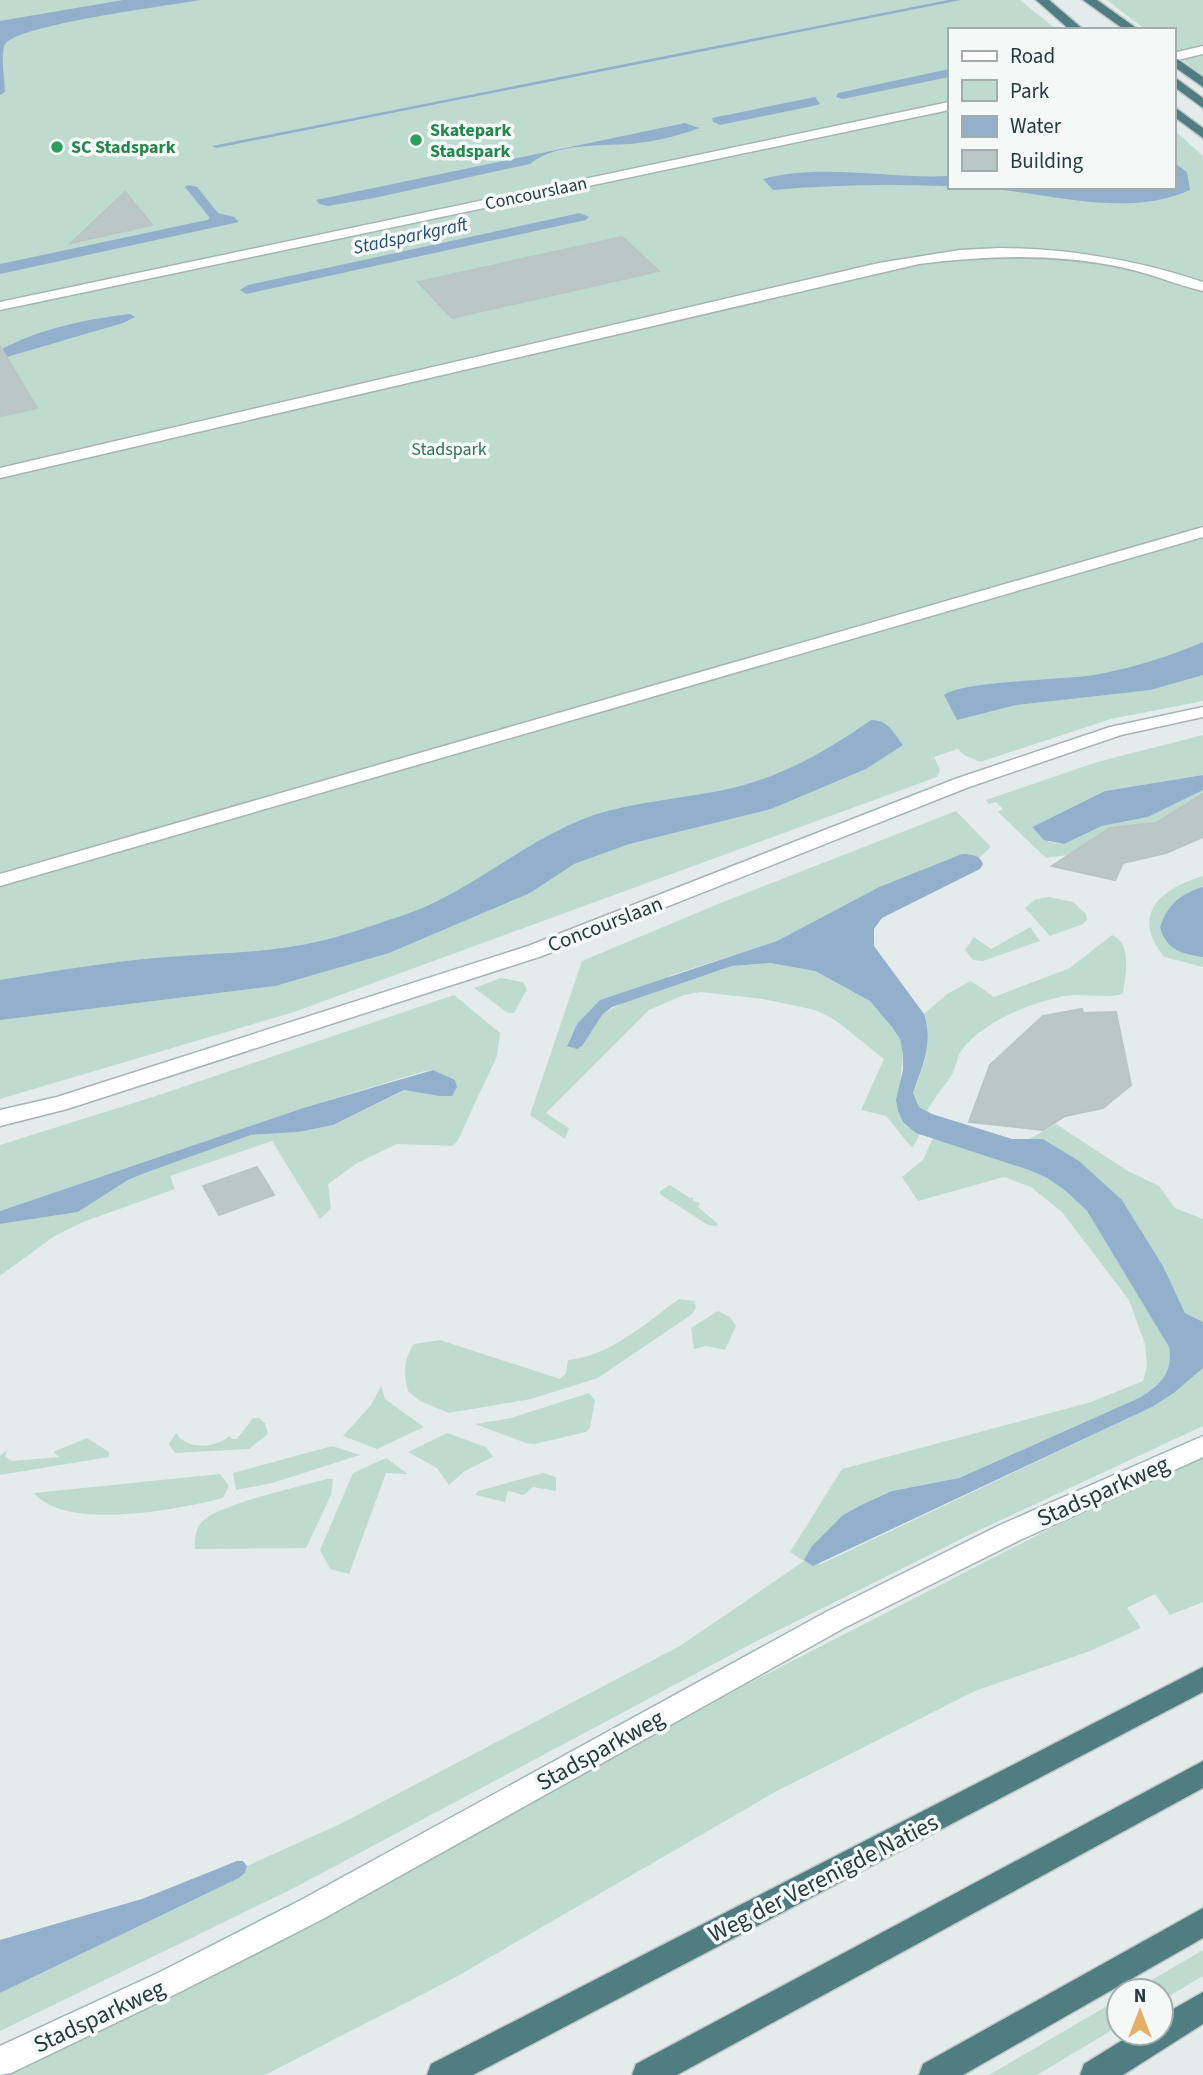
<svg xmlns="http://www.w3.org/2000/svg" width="1203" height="2075" font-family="'Source Sans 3',sans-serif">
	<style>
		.green { fill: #bfdbd0 }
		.water { fill: #92b0cc }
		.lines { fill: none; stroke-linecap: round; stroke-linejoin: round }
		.stream { fill: #92b0cc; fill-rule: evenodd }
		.building { fill: #bac7c5; stroke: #b7c5c4; stroke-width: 2 }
		.pedestrian-casing { stroke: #a7b3b3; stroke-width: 3 }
		.minor-casing { stroke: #a7b3b3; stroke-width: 3 }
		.secondary-casing { stroke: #a0b4b3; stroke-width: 3 }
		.trunk-casing { stroke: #c2c8c8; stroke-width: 3 }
		.pedestrian { fill: #fff; fill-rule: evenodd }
		.minor { fill: #fff; fill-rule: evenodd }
		.secondary { fill: #fff; fill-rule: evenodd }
		.trunk { fill: #507d82; fill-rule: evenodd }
		.leisure-dot { fill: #2e9e5b; stroke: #f4f9f8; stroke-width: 2.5 }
		.labels { text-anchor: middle; stroke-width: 7; stroke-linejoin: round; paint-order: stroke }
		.far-leisure-label { font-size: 18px; font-weight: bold; fill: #27864d; stroke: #f4f9f8; text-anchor: start }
		.far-street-label { font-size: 18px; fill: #253b3c; stroke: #f4f9f8 }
		.far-park-label { font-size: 18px; fill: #336f5d; stroke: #f4f9f8 }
		.far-water-label { font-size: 19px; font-style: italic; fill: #254d73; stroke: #f4f9f8 }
		.street-label { font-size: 21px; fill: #253b3c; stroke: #f4f9f8 }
		.near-street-label { font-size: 24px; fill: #253b3c; stroke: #f4f9f8 }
	</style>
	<rect width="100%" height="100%" fill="#e4eceb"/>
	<g class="green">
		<polygon points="0,0 1020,0 1057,30 949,30 949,187 1173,187 1173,129 1203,156 1203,667 1131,692 1151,690 1203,675 1203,701 1111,719 980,762 964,755 958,749 934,757 940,770 937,777 294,1012 0,1099"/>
		<polygon points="1107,0 1203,0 1203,76 1173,52 1173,30 1146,30"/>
		<polygon points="1203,735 1203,775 1105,791 1032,827 1049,842 1064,844 1102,826 1148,817 1203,790 1203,795 1156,823 1110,828 1068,855 1046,858 998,812 1003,809 996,802 989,804 986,800 1097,762"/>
		<polygon points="956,811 991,847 979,858 973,854 962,854 879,887 777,941 672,975 577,1024 567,1045 594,1025 602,1015 623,1002 732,966 770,963 815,971 870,1001 886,1017 900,1039 903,1054 900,1084 916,1133 920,1134 912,1148 886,1116 861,1110 884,1059 835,1020 815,1010 763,999 701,992 684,995 649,1010 546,1113 569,1128 565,1139 530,1115 582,961 718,904"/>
		<path d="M1203 876V967L1164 957C1130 914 1160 889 1203 876Z"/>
		<polygon points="1049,897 1073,902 1086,914 1087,920 1083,924 1050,936 1025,908 1036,899"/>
		<polygon points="1030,927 1040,941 983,961 973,960 965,950 974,937 991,949"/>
		<path d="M1112 935C1133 943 1125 977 1123 994 1105 999 1083 993 1064 996 1030 1003 987 1020 964 1047 956 1056 957 1067 951 1076 943 1088 934 1098 927 1111L919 1107 913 1093C923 1067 934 1042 924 1014L947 994 971 981 994 997 1070 968Z"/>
		<polygon points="501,978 523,982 527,989 514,1013 508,1013 474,988"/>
		<polygon points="454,995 500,1033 497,1056 458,1140 453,1146 397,1144 357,1163 328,1184 331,1209 320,1219 272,1141 170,1176 175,1189 83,1222 53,1237 0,1276 0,1224 78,1212 128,1180 145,1173 251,1135 299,1132 333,1125 405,1090 446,1096 433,1070 425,1071 303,1108 0,1211 0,1145 159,1095"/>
		<polygon points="1056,1124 1126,1170 1159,1186 1175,1208 1203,1219 1203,1322 1185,1313 1163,1266 1122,1200 1078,1161 1043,1139 1029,1139"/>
		<path d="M933 1138 1029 1170 1047 1178 1066 1191 1087 1211 1169 1347C1173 1373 1161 1384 1141 1397L959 1478 892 1491 861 1505 843 1515 819 1565 1152 1407 1174 1393 1203 1368V1426L969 1535 753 1643 294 1888 0 2031V1993L239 1878 245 1873 247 1866 340 1824 680 1646 804 1561 790 1552 842 1469 1091 1402 1143 1381 1147 1366 1145 1344 1129 1300 1062 1212 1031 1187 1004 1177 918 1201 902 1177 923 1160Z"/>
		<polygon points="670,1185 690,1198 693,1197 693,1201 700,1203 698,1207 718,1224 717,1226 708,1225 660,1194 660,1191"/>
		<path d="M679 1299 694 1301 696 1308 692 1314 598 1378 531 1399 449 1413 420 1401 408 1391C403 1374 404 1358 414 1344L440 1340 560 1379 566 1373 568 1360C610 1356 646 1323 679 1299Z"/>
		<polygon points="718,1311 730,1317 736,1326 725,1350 706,1346 694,1349 691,1328"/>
		<polygon points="381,1386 385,1399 424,1427 377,1449 343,1436 371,1405"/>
		<polygon points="589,1393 595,1400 590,1428 586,1432 535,1444 526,1443 475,1424 511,1418"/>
		<path d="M253 1418H259L265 1423 268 1434 249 1449 175 1453 169 1444 176 1433C187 1450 215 1449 229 1436L232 1439H237Z"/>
		<polygon points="447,1433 486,1447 493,1457 465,1471 449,1485 437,1468 408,1452"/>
		<polygon points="87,1438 109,1452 109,1457 0,1475 0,1456 7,1450 5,1457 11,1461 60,1457 53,1452"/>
		<polygon points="332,1446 360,1455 272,1483 236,1490 233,1473"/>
		<polygon points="1203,1456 1203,1602 1170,1615 1155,1594 1127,1608 1141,1628 1090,1651 975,1691 775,1792 456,1977 265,2075 6,2075 262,1951 757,1679 1104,1501"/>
		<polygon points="386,1458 408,1474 386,1473 349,1574 330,1569 320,1550 353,1473"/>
		<polygon points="543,1473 556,1477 556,1491 533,1487 524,1495 508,1491 505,1502 475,1495 478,1491"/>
		<path d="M220 1474 229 1486 223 1498C180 1509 66 1532 34 1493Z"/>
		<path d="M327 1479H333L331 1495 306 1548 195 1549C194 1538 196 1526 205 1519 223 1504 301 1486 327 1479Z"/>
		<polygon points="1203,1950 1203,1976 1161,2001 1161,1991 1133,1991"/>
		<polygon points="1119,1999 1119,2026 1037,2075 989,2075"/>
	</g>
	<g class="water">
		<path d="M123 0H201C167 6 21 24 5 44 0 56 5 78 5 92L0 95V21Z"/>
		<polygon points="949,69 949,77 843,99 836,97 838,93"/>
		<polygon points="815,97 820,104 813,106 720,125 713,122 712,118"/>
		<path d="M685 123 699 128C679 136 652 142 630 144 599 146 555 143 530 164L374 198 328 206 319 204 316 200Z"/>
		<path d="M1173 162 1187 172 1190 190C1127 218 1056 194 991 189 919 183 844 184 773 190L763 179C822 163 889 179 949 176V187H1173Z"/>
		<polygon points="188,185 197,187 218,213 234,217 239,222 0,274 0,264 207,220 210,218 185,187"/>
		<polygon points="580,213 589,217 586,220 246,294 240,290 248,285"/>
		<path d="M130 314 135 317 123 323 0 359V350C38 329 87 319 130 314Z"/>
		<path d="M1203 642V675L1151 690 1016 705 957 720 944 695C963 681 1064 680 1094 675 1132 668 1168 657 1203 642Z"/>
		<path d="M871 720C888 720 893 732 903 745L866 769 771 809 629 844 574 864 530 893 389 953 275 986 0 1020V980C56 971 112 961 168 957 219 953 271 953 321 941 350 934 379 923 407 914 474 890 527 838 594 815 635 802 677 799 719 791 776 780 824 753 871 720Z"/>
		<polygon points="1203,775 1203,790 1148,817 1102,826 1064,844 1044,840 1032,827 1105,791"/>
		<path d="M962 854C971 854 979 854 983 864L980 869 882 918 874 929V946L924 1014C934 1044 922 1066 913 1093L919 1107 932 1114 1012 1139H1043L1079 1161 1122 1200 1163 1266 1185 1313 1203 1322V1368L1174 1393 1152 1407 813 1566 804 1560 812 1546 843 1515 861 1505 892 1491 959 1478 1141 1397C1161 1384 1173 1373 1169 1347L1087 1211 1066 1191 1047 1178 1029 1170 916 1133 903 1122 898 1111 896 1100 903 1070V1054L900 1039 892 1027 870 1001 815 971 770 963 732 966 612 1007 602 1015 582 1046 577 1049 567 1046 577 1024 600 1000 777 941 879 887Z"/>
		<path d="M1203 887V957C1182 954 1166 950 1160 927 1168 904 1180 894 1203 887Z"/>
		<polygon points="433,1070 455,1080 457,1087 452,1096 440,1096 404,1090 333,1125 299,1132 251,1135 145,1173 128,1180 78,1212 0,1224 0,1211 303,1108"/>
		<polygon points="237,1861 243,1861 247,1866 245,1873 239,1878 0,1993 0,1940 142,1899"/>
	</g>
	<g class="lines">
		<polygon class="stream" points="948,0 961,0 216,148 212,146"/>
	</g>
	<g class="building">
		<polygon points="125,192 152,225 71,243"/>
		<polygon points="622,237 659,271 452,318 418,282"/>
		<polygon points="0,346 37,408 0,416"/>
		<polygon points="1203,794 1203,837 1166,853 1123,863 1115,880 1052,866 1110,828 1156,823"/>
		<polygon points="1082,1009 1083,1013 1116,1012 1131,1085 1103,1108 1065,1116 1043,1130 969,1122 990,1065 1043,1016"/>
		<polygon points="257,1167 274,1195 219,1215 203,1186"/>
	</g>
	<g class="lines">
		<g class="pedestrian-casing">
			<g id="pedestrian">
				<path d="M1001 248C1071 249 1137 260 1203 282V291C1177 285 1152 274 1125 268 1057 253 988 255 919 264L0 478V468L879 263 960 250Z"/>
				<polygon points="1203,527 1203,537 0,886 0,874"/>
			</g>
		</g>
		<g class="minor-casing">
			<g id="minor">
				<polygon points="1203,46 1203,54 1173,61 1173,53"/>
				<polygon points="949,102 949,110 0,310 0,302"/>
				<polygon points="1203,707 1203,717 1121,735 969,787 542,956 67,1109 0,1126 0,1110 57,1097 528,946 955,779 1110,727"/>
			</g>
		</g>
		<g class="secondary-casing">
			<polygon id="secondary" points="1203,1436 1203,1457 1018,1541 844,1628 321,1920 180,1992 11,2073 0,2075 0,2046 160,1972 301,1900 826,1612 1000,1525"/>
		</g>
		<g class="trunk-casing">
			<g id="trunk">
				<polygon points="1036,0 1049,0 1084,30 1070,30"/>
				<polygon points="1083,0 1097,0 1139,30 1125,30"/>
				<polygon points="1173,56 1203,77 1203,87 1173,66"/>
				<polygon points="1173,76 1203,98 1203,108 1173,86"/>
				<polygon points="1173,106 1203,128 1203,138 1173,116"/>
				<polygon points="1203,1667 1203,1692 473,2075 427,2075 431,2064"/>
				<polygon points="1203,1761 1203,1788 677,2075 632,2075 636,2064"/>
				<polygon points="1203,1908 1203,1938 963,2075 919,2075 923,2064"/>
				<polygon points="1203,1992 1203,2024 1123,2075 1080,2075 1084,2064 1134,2033 1161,2033 1161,2016"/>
			</g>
		</g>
		<use href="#pedestrian" class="pedestrian"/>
		<use href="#minor" class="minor"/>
		<use href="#secondary" class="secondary"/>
		<use href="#trunk" class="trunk"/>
	</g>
	<g class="leisure-dot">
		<circle cx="416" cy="140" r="7"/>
		<circle cx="57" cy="147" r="7"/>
	</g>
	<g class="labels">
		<g class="far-leisure-label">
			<text x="430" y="136">Skatepark<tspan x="430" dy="21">Stadspark</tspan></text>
			<text x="71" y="153">SC Stadspark</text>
		</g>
		<g class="far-street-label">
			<text transform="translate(536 193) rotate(-12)" y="6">Concourslaan</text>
		</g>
		<g class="far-park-label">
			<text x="449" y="455">Stadspark</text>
		</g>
		<g class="far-water-label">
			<text transform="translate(410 235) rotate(-12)" y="7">Stadsparkgraft</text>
		</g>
		<g class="street-label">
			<text transform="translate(605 924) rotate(-21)" y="7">Concourslaan</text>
		</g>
		<g class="near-street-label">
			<text transform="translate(1103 1491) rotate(-24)" y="8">Stadsparkweg</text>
			<text transform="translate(600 1750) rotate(-29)" y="8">Stadsparkweg</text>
			<text transform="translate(823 1878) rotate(-27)" y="8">Weg der Verenigde Naties</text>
			<text transform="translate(99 2016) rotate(-25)" y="8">Stadsparkweg</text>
		</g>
	</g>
	<rect x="948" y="28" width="228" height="161" fill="#f4f9f8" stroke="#a1adad" stroke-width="2"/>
	<rect x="962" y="51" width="35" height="10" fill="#ffffff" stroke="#a1adad" stroke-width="2"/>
	<text x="1010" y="63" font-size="21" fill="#253b3c">Road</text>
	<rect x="962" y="80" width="35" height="21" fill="#bfdbd0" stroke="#a1adad" stroke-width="2"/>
	<text x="1010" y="98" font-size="21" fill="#253b3c">Park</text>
	<rect x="962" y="116" width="35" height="21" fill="#92b0cc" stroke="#a1adad" stroke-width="2"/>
	<text x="1010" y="133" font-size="21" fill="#253b3c">Water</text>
	<rect x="962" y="150" width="35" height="21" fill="#bac7c5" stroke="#a1adad" stroke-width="2"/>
	<text x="1010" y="168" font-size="21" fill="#253b3c">Building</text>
	<g transform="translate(1140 2012)"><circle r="33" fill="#f4f9f8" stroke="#a1adad" stroke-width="2"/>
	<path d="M0-5L12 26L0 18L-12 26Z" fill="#e5af6a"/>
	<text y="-10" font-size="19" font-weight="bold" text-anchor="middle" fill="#253b3c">N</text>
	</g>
</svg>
